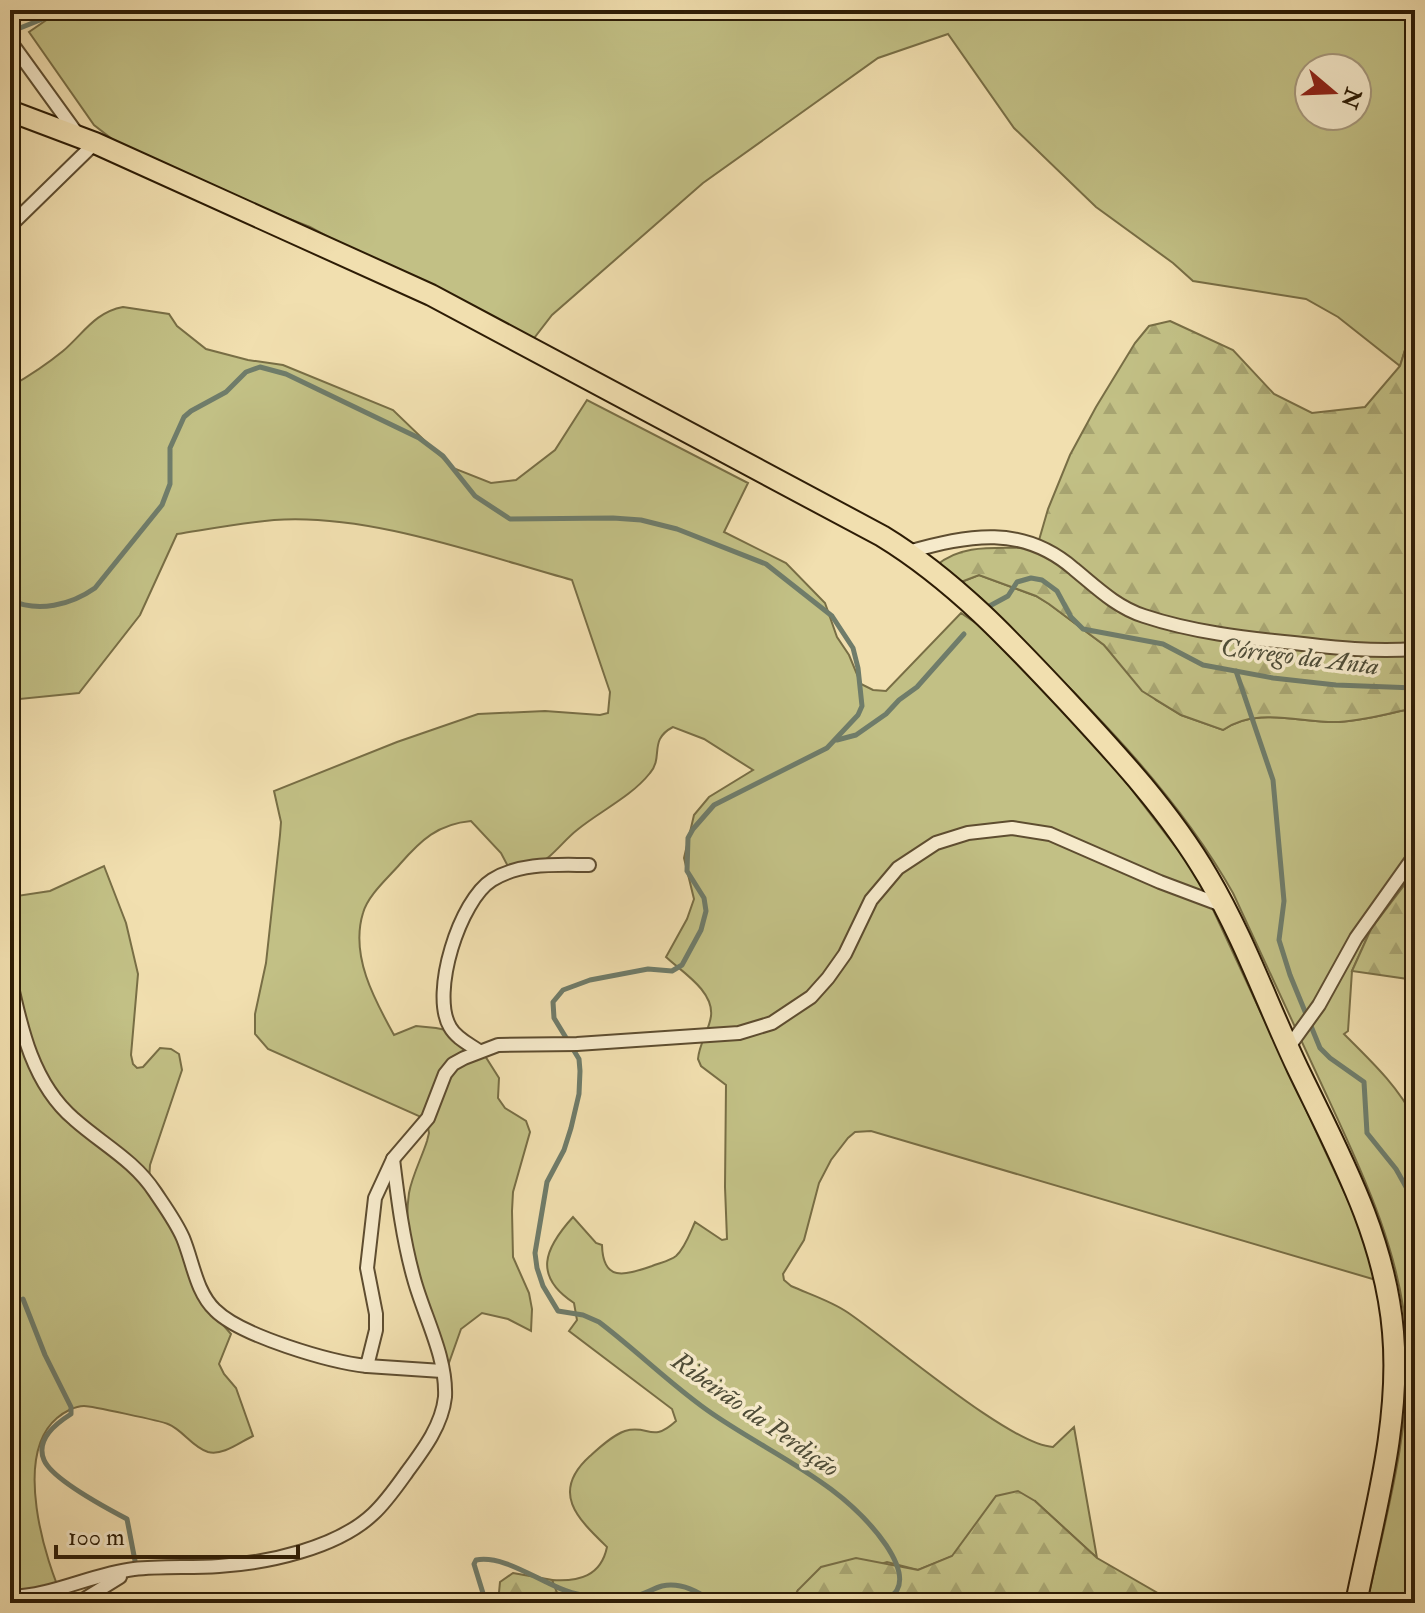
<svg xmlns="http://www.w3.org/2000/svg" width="1425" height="1613" font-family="'IM FELL Double Pica',serif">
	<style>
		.green { fill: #c2c085; stroke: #786e45; stroke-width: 2; fill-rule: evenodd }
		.forest { fill: url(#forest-firs); stroke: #786e45; stroke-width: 2 }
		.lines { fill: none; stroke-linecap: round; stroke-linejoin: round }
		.stream { stroke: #6f7c6a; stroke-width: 5 }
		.street-casing { stroke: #5e4d30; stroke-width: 16 }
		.primary-casing { stroke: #2d1c05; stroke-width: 24 }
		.street { stroke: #f6eacb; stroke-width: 12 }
		.primary { stroke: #f1dfaf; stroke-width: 20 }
		.labels { text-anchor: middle; stroke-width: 7; stroke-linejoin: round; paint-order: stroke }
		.water-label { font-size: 26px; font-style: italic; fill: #4e4c37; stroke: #f6eacb }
	</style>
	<defs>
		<pattern id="forest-firs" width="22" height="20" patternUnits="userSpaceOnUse" patternTransform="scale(2)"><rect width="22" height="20" fill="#c2c085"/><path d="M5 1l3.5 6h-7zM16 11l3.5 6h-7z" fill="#a7a471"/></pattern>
	</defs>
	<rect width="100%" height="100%" fill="#f1dfaf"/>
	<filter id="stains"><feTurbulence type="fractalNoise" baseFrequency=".0025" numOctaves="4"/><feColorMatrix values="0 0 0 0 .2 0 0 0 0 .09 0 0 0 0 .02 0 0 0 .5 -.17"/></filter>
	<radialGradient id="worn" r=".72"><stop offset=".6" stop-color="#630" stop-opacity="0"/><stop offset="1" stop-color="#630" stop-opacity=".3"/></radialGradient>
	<g class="green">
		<path d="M61 10H1410L1415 21V345L1405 350 1400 366 1338 317 1306 299 1193 281 1173 263 1096 207 1014 128 948 34 878 58 703 183 552 315 528 346 310 227 139 160 94 125 29 32ZM1309 68H1357V116H1309Z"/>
		<path d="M123 307 169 314 177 326 206 349 248 360 283 365 393 410 453 468 491 483 516 480 555 450 587 400 748 483 724 532 786 563 825 603 837 637 849 655 861 684 873 690 886 691 961 613 980 626 1103 752 1197 875 1359 1224 1376 1280 871 1131 855 1132 848 1138 831 1160 819 1183 804 1240 783 1274 784 1280 791 1286C809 1294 831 1301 847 1312 889 1340 1010 1445 1053 1447L1074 1427 1097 1558 1035 1501 953 1556 918 1570 887 1562 798 1590 791 1603H561L558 1601 552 1580C579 1582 601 1576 607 1547 577 1518 550 1492 590 1456 600 1447 613 1435 625 1431 649 1424 651 1444 676 1421L672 1409 569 1331 577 1320 574 1303C533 1276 544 1249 573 1217L596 1243 602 1245C603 1283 625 1275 652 1266 659 1263 670 1261 676 1256 685 1248 690 1233 695 1222L722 1240 727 1239 725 1187 726 1085 701 1066 698 1059C699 1044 709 1031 711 1016 714 991 682 972 666 957L687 919 694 899 684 858 694 815 709 797 753 770 704 739 673 727C648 740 664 757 650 773 631 797 600 811 577 830 563 841 551 859 535 866 528 869 519 870 511 872L501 853 471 821C438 824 421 840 400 864 388 878 368 895 363 913 350 955 374 999 394 1035L416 1026 436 1028 456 1032 480 1048 499 1078 498 1098 505 1108 526 1121 530 1132 513 1192 512 1211 513 1257 529 1293 532 1309 531 1331 508 1319 482 1313 461 1329 445 1374C427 1316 400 1255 409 1193 412 1176 422 1157 427 1141L429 1133 427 1122 419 1116 268 1049 255 1034V1014L266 963 280 835 281 822 274 791 397 742 478 714 545 711 600 715 608 713 610 692 572 580C481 555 369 513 274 520 242 523 209 529 177 534L140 615 79 693 10 700V387C29 376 46 365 63 351 83 334 95 312 123 307Z"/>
		<path d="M979 575 1036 596 1049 604 1104 645 1156 700 1181 715 1223 730C1255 707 1298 722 1334 722 1360 722 1389 713 1415 708V759L1408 767V775L1415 783V871L1371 929 1352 971 1348 1031 1344 1034C1371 1061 1398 1086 1415 1120V1603H1367C1385 1520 1411 1431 1407 1345 1403 1253 1358 1163 1320 1081 1291 1018 1262 956 1233 893 1169 780 1072 691 981 598L961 582Z"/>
		<path d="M104 866 126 923 138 974 131 1055 133 1064 137 1068 143 1067 160 1048 171 1049 179 1054 182 1070 150 1165 149 1181 178 1231 209 1309 231 1334 219 1364 224 1374 236 1388 253 1436C240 1442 223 1456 208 1452 192 1447 183 1430 168 1424 161 1421 91 1406 84 1406 75 1406 64 1412 57 1418 13 1455 44 1559 65 1603H10V897L50 891Z"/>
	</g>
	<g class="forest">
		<path d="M1170 321 1233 350 1274 394 1312 413 1365 407 1400 366 1405 350 1415 345V708C1389 713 1360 722 1334 722 1298 722 1255 707 1223 730L1181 715 1142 691 1104 645 1049 604 1036 596 979 575 961 582 937 565C965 541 1004 550 1037 547L1048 509 1070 455 1096 407 1135 343 1149 326Z"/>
		<polygon points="1415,871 1415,980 1352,971 1371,929"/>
		<polygon points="1018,1491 1035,1501 1097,1558 1175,1603 791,1603 798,1590 821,1567 856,1558 918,1570 952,1556 996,1496"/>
		<polygon points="513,1573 552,1580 561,1603 498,1603 500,1582"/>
	</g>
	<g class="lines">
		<g class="stream">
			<polyline points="15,30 65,10"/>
			<path d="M10 600C38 613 71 605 95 588L162 505 170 484V448L184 417 191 411 226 392 246 372 260 367 286 374 419 438 443 456 475 496 510 519 613 518 641 520 677 529 766 564 832 616 853 648 858 668 862 706 858 715 827 748 714 805 693 829 688 838 687 871 704 898 706 911 701 930 682 965 672 971 648 969 590 980 563 990 553 1002 554 1018 579 1059 580 1071 579 1094 571 1128 564 1150 547 1182 535 1253 537 1268 543 1286 558 1311 583 1315 599 1322C636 1350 669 1383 707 1410 769 1454 842 1481 886 1545 894 1557 905 1576 897 1590 894 1595 888 1599 884 1603"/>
			<polyline points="984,609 1008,596 1017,582 1031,578 1042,580 1057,591 1071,617 1083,629 1163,644 1203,665 1273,678 1336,685 1415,688"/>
			<polyline points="1236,671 1273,780 1284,901 1279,940 1290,975 1320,1048 1330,1058 1364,1082 1367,1133 1396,1169 1415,1203"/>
			<polyline points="837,740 856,735 886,714 899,700 917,687 964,634"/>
			<path d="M23 1299 45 1355 71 1407V1414C57 1423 35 1439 44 1460 52 1479 108 1509 127 1519L136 1566"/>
			<polyline points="144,1601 145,1603"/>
			<path d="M486 1603 474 1564 476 1560C509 1554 548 1590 582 1595 598 1597 616 1599 632 1597 643 1595 652 1589 662 1586 682 1582 699 1592 714 1603"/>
		</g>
		<g class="street-casing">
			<g id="street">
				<polyline points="10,41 78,135"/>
				<polyline points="10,226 95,143"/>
				<path d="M908 552C969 535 1022 524 1074 569 1096 587 1116 607 1144 616 1192 632 1244 638 1294 643 1335 648 1374 652 1415 649"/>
				<path d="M10 978C21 1029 33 1084 74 1119 102 1144 134 1160 155 1192 165 1207 176 1222 183 1238 193 1262 196 1292 215 1310 241 1336 330 1362 367 1366L376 1330V1314L367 1268 375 1198 393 1159 428 1118 445 1074 453 1064 464 1058 498 1045 577 1044 739 1033 772 1023 811 997 828 978 845 954 871 900 898 868 936 843 968 833 1012 828 1050 834 1160 882 1224 906"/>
				<polyline points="1288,1048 1319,1005 1356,938 1415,855"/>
				<path d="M479 1051C469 1044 456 1038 450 1027 430 993 460 900 492 880 521 862 557 865 589 865"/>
				<polyline points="367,1366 442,1371"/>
				<path d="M10 1597C53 1596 92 1574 134 1569 162 1566 191 1568 219 1566 268 1563 337 1548 373 1514 386 1502 397 1486 407 1472 424 1449 442 1425 445 1397 447 1357 424 1316 414 1279 403 1240 398 1200 393 1159"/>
				<polyline points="78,1603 120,1577"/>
			</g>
		</g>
		<g class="primary-casing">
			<path id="primary" d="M10 111 95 143 431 295 882 536C954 580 1011 641 1068 702 1119 757 1170 812 1208 877 1244 938 1268 1006 1298 1069 1339 1154 1385 1236 1393 1332 1401 1423 1374 1514 1356 1603"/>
		</g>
		<use href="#street" class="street"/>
		<use href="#primary" class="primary"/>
	</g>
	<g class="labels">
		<g class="water-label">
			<text transform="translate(1300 656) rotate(7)" y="9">Córrego da Anta</text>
			<text transform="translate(756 1414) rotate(35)" y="9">Ribeirão da Perdição</text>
		</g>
	</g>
	<rect width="1425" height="1613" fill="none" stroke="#f1dfaf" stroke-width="40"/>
	<rect x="12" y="12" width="1401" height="1589" fill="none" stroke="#2d1c05" stroke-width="4"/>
	<rect x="20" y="20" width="1385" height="1573" fill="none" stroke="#2d1c05" stroke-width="2"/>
	<g transform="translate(1333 92) rotate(109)"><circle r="38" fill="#f6eacb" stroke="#a6987c" stroke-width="2"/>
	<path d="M0-6L14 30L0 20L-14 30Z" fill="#8f2418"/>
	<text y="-12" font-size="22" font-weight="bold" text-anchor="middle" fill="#2d1c05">N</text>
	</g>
	<path d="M56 1545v12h242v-12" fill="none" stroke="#2d1c05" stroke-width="4"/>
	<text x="68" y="1545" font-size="24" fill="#2d1c05" stroke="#f6eacb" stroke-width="6" paint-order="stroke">100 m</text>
	<rect width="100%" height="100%" filter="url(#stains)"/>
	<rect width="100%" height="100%" fill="url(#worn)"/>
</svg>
